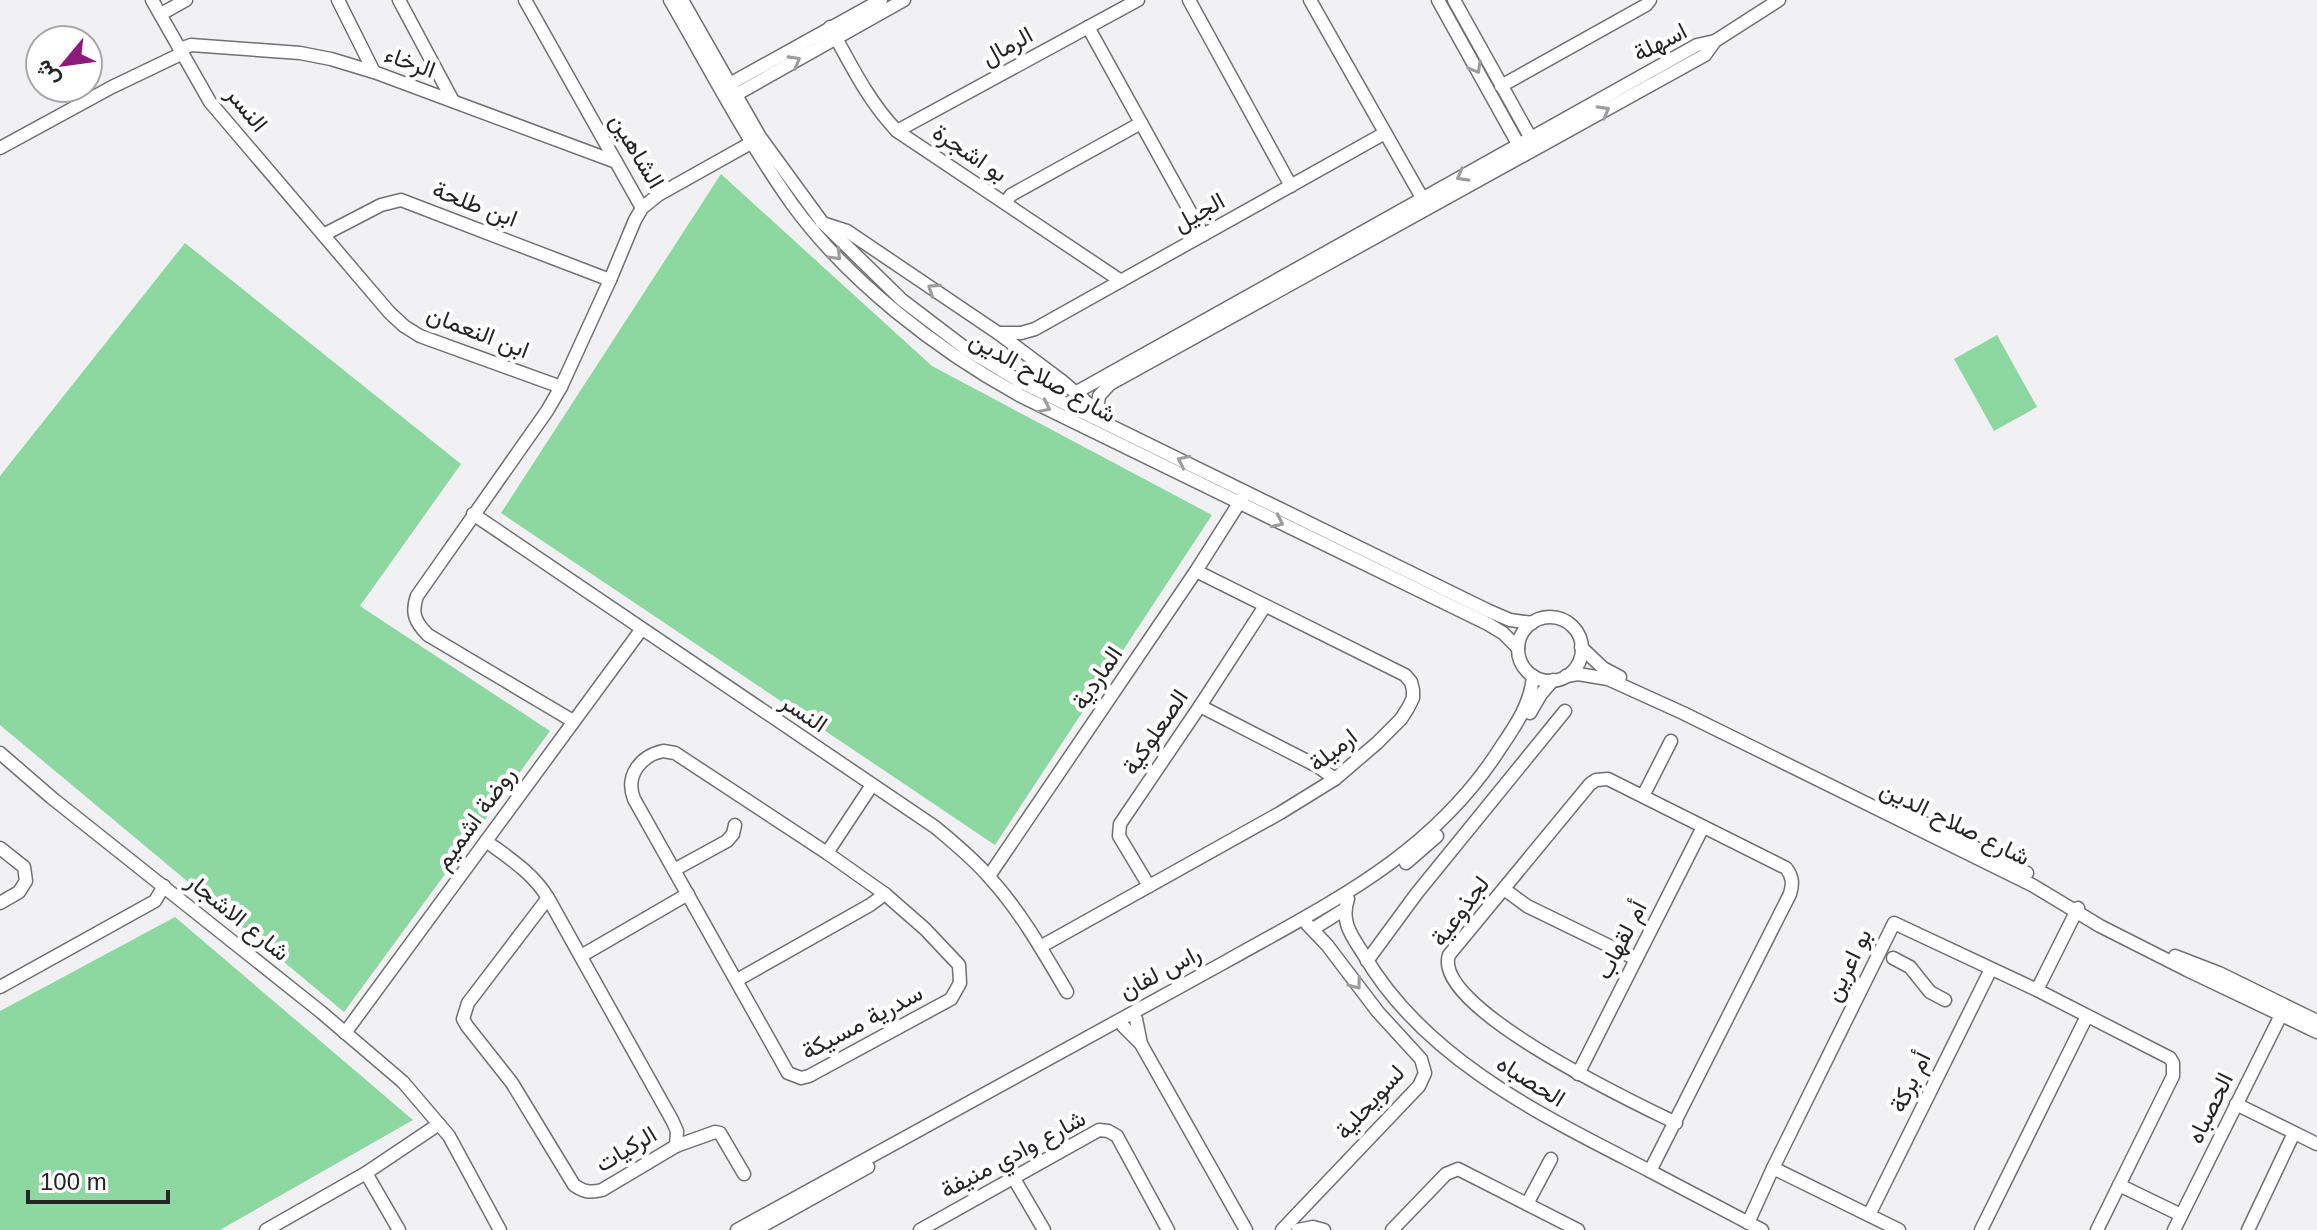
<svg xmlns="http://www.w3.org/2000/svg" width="2317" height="1230" font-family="Arial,Vazirmatn,sans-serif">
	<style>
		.green { fill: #8dd7a1 }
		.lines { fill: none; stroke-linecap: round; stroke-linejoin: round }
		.minor-casing { stroke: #6f7072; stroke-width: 15 }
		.minor { stroke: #fff; stroke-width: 12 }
		.oneway { stroke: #9d9d9d }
		.labels { text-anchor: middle; stroke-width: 8; stroke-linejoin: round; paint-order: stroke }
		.street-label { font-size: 24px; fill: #252526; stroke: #fff }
	</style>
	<rect width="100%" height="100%" fill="#f1f1f4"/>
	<g class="green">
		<polygon points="721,174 932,366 1212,515 995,845 501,513"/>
		<polygon points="185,243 461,464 360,606 550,731 344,1012 0,725 0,476"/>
		<polygon points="1997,335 2037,407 1994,431 1954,359"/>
		<polygon points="175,917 413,1120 220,1230 0,1230 0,1011"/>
	</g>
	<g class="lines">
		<g class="minor-casing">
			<g id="minor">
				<polyline points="152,0 210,102 389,312 404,326 420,336 561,387"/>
				<polyline points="338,0 374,72"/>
				<polyline points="399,0 453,101"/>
				<polyline points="525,0 642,208"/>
				<path d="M670 0C710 69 746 139 792 204 848 281 936 349 1019 395L1488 624 1503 633 1518 648"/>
				<polyline points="682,0 760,137 822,222 902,300 965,348 1021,382 1489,611 1510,620 1532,623"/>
				<polyline points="1189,0 1291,186"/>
				<polyline points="1310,0 1425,203"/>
				<polyline points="1438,0 1522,151"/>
				<polyline points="1454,0 1533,142"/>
				<polyline points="161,14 186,0"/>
				<path d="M830 27C850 63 868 101 897 131L1121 281"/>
				<polyline points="1088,27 1203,235"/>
				<polyline points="1715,41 1779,0"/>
				<polyline points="180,49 191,45 300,53 331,59 374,72 616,162"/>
				<polyline points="726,86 881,0"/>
				<polyline points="1501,86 1646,5 1650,0"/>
				<polyline points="730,98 904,0"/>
				<polyline points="897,131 1138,0"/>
				<polyline points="0,148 112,87 183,53"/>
				<polyline points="1005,203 1011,195 1141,123"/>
				<polyline points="822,223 847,231 998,333 1062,381 1099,413"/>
				<polyline points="325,234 381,205 401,200 610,280"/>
				<polyline points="998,333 1021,333 1035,329 1385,133"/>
				<polyline points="1019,384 1033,378 1059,381"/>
				<polyline points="1075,393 1697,45 1715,41 1705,55 1110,384 1099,396 1097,411"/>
				<path d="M473 514 935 827C954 843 974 859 990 878 1021 912 1044 953 1067 992"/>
				<circle cx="1550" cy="649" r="32"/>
				<polyline points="1581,647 1603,668 1620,677"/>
				<polyline points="1566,676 1578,674 1608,679 1683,713 2032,885 2100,926 2187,970 2317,1032"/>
				<polyline points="1200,706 1317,766 1335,779"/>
				<polyline points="1530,713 1541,694 1553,680"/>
				<path d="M573 721 428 635C415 622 411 613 417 596L547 411 561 387 610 280 635 220 642 208 658 195 758 139"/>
				<path d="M663 751 675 753 827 853 885 894 925 929 959 965 960 983 951 999 809 1076 801 1078 788 1073 634 799C625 776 640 756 663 751Z"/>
				<polyline points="0,753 52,798 321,1012 403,1082 449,1136 500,1230"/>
				<polyline points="1643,796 1671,741"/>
				<polyline points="1885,804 2027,873"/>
				<path d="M486 841C509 858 533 873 548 898L672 1120 677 1131 676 1146"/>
				<polyline points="0,848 24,867 26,881 19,892 0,903"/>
				<polyline points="827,853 872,785"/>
				<polyline points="1406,863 1437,836"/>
				<polyline points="674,870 727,841 733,834 735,825"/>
				<polyline points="989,876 1196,571 1243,497"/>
				<polyline points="1149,886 1119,836 1120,824 1200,706 1265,606"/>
				<polyline points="1504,889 1527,906 1636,959"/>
				<path d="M548 898 468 1003 463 1019 467 1026 512 1083 574 1185C584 1192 590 1193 602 1190L676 1146 715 1132 720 1133 744 1174"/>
				<path d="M1348 899C1340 922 1352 936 1364 955 1425 1060 1545 1117 1648 1170 1686 1190 1724 1210 1762 1230"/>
				<polyline points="1313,929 1345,909"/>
				<polyline points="1040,947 1280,813 1335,779 1377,743 1401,719 1408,708 1413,698 1413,690 1411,682 1405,675 1196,571"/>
				<polyline points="581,956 688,894"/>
				<polyline points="2175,956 2219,973 2317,1021"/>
				<polyline points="1893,958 1910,967 1930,992 1945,1000"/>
				<polyline points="1367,961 1417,893 1565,711"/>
				<polyline points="737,980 870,905 885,894"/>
				<polyline points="0,987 155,901 164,886"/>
				<polyline points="2037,990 2078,908"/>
				<polyline points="1136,1019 1141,1044"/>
				<polyline points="1123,1026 1141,1044 1246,1230"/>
				<polyline points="345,1033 641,630"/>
				<polyline points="1578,1074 1703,827"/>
				<polyline points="2236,1104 2317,1144"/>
				<polyline points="1773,1168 1899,1230"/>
				<path d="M1650 1171 1790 894C1793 884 1793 877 1786 868L1608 779 1596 780 1590 784 1449 955C1431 1007 1635 1103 1676 1123"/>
				<polyline points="366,1173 399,1230"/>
				<polyline points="1013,1177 1044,1230"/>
				<polyline points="2119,1185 2181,1215"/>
				<polyline points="1527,1204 1551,1159"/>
				<polyline points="1869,1215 1991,969"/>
				<polyline points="1748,1223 1773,1168 1894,923 2037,990 2170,1058 2173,1063 2173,1076 2097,1230"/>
				<polyline points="266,1230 366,1173 439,1124"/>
				<path d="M737 1230 1225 962C1332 902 1433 854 1501 747 1516 725 1531 703 1533 676"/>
				<polyline points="755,1230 868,1167"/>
				<polyline points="920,1230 1099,1130 1108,1131 1117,1136 1168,1230"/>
				<polyline points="1282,1230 1419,1086 1425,1073 1421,1059 1378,1012 1327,945 1307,924"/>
				<polyline points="1298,1230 1313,1227 1324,1230"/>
				<polyline points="1392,1230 1446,1174 1458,1169 1578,1230"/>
				<polyline points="1981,1230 2087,1016"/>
				<polyline points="2174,1230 2285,1007"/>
				<polyline points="2248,1230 2294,1133"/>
			</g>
		</g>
		<use href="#minor" class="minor"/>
	</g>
	<defs><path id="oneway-chevron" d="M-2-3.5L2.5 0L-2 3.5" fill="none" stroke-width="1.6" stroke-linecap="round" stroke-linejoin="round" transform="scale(2)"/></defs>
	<g class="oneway">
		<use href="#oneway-chevron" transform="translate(795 61) rotate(-30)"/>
		<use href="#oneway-chevron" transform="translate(1476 68) rotate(61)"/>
		<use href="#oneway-chevron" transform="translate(1604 111) rotate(-29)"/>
		<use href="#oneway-chevron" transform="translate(1462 176) rotate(151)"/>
		<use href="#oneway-chevron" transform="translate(836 255) rotate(46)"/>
		<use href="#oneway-chevron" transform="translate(933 289) rotate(-146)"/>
		<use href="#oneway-chevron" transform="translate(1045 407) rotate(26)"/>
		<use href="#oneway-chevron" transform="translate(1183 461) rotate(-154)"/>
		<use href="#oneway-chevron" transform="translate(1278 522) rotate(26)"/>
		<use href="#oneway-chevron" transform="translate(1356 984) rotate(53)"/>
	</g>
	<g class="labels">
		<g class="street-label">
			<text transform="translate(1660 42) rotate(-27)" y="8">اسهلة</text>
			<text transform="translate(1007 46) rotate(-29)" y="8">الرمال</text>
			<text transform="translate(410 62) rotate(20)" y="8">الرخاء</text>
			<text transform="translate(247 109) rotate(51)" y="8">النسر</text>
			<text transform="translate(637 151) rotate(59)" y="8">الشاهين</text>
			<text transform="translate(970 153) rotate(34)" y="8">بو اشجرة</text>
			<text transform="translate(475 204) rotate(21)" y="8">ابن طلحة</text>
			<text transform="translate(1199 212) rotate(-29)" y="8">الجيل</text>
			<text transform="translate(478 332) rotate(21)" y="8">ابن النعمان</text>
			<text transform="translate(1043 377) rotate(29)" y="8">شارع صلاح الدين</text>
			<text transform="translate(1097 678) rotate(-56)" y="8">الماردية</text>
			<text transform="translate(804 713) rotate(34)" y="8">النسر</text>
			<text transform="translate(1155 732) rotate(-56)" y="8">الصعلوكية</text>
			<text transform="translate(1333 750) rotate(-38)" y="8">ارميلة</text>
			<text transform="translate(475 818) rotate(-54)" y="8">روضة اشميم</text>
			<text transform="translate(1955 823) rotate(26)" y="8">شارع صلاح الدين</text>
			<text transform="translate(1460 911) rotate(-53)" y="8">لجذوعية</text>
			<text transform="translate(238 917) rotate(39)" y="8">شارع الاشجار</text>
			<text transform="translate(1621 940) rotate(-63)" y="8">أم لقهاب</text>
			<text transform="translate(1848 965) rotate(-64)" y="8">بو اعرين</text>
			<text transform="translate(1160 972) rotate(-28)" y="8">راس لفان</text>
			<text transform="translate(862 1022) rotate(-28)" y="8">سدرية مسيكة</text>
			<text transform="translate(1531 1081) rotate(32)" y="8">الحصباه</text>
			<text transform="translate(1910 1082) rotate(-64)" y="8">أم بركة</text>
			<text transform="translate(1370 1102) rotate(-48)" y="8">لسويحلية</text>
			<text transform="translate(2210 1108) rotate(-64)" y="8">الحصباه</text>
			<text transform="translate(626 1149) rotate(-31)" y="8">الركيات</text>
			<text transform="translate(1013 1154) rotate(-28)" y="8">شارع وادي منيفة</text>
		</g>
	</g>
	<g transform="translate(64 64) rotate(241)"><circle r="38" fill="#ffffff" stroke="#a8a8a8" stroke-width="2"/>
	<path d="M0-6L14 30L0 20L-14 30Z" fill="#8e1b7c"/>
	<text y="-12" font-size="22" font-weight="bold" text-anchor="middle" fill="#252526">ش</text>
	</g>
	<path d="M28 1190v12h140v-12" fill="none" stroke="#252526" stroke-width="4"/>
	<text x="40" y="1190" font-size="24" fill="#252526" stroke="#ffffff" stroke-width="6" paint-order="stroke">100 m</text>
</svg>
